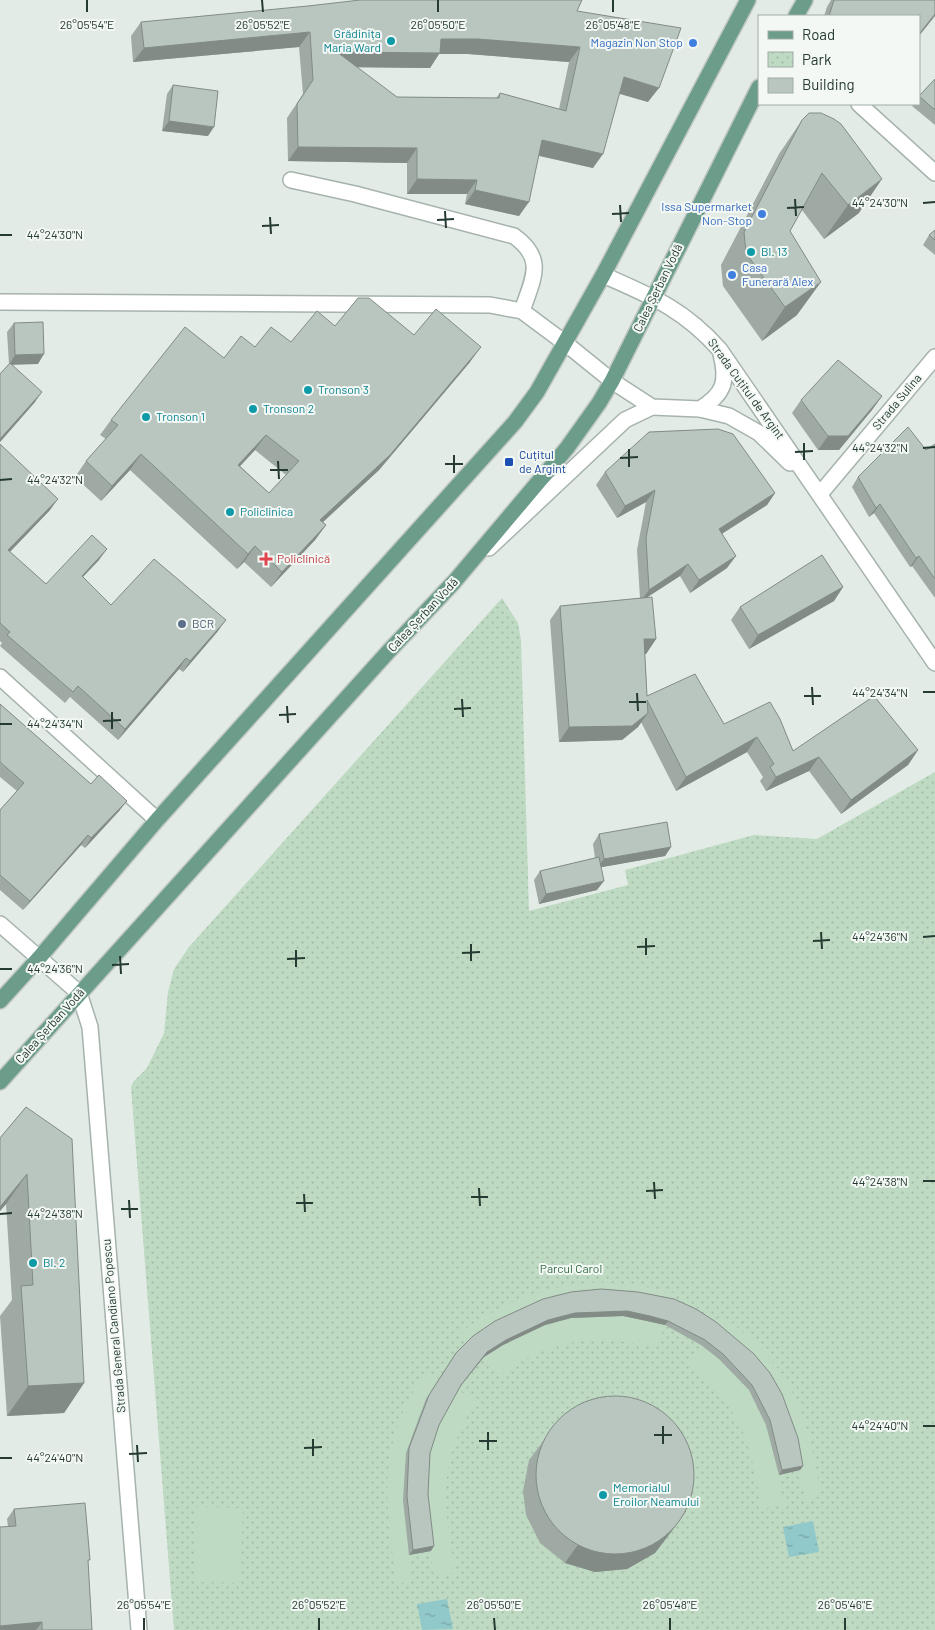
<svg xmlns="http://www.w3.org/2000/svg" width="935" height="1630" font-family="Barlow,sans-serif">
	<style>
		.park { fill: url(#park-dots) }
		.garden { fill: #bedac2 }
		.water { fill: url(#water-ripples) }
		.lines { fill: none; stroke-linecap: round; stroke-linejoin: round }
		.minor-casing { stroke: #a6b3ac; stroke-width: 18 }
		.tertiary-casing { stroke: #a6b3ac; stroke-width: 18 }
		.primary-casing { stroke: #c2c8c6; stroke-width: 18 }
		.minor { stroke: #fff; stroke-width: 15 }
		.tertiary { stroke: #fff; stroke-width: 15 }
		.primary { stroke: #6c9c8a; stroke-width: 15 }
		.wall { fill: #9faaa4; fill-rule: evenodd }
		.shaded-wall { fill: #828b86 }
		.building { fill: #b9c6bf; stroke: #828b86; fill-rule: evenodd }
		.ticks { fill: none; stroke: #253b32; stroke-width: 2 }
		.culture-dot { fill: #0f9aa8; stroke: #f3f8f5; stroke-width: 2 }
		.shop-dot { fill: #3f7fe0; stroke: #f3f8f5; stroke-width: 2 }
		.transit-dot { fill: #1a4fb4; stroke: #f3f8f5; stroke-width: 2 }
		.health-dot { fill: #e0444e; stroke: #f3f8f5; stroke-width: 2 }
		.service-dot { fill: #5c6f8a; stroke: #f3f8f5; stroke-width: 2 }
		.labels { text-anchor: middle; stroke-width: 4; stroke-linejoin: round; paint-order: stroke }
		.culture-label { font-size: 12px; fill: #0d838f; stroke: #f3f8f5; text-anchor: start }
		.shop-label { font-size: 12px; fill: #366cbe; stroke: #f3f8f5; text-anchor: end }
		.street-label { font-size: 12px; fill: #253b32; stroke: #f3f8f5 }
		.transit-label { font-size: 12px; fill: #164399; stroke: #f3f8f5; text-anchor: start }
		.health-label { font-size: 12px; fill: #be3a42; stroke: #f3f8f5; text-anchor: start }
		.service-label { font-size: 12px; fill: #4e5e75; stroke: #f3f8f5; text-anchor: start }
		.park-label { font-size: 12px; fill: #336d42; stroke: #f3f8f5 }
		.ticks-label { font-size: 12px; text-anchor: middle; fill: #253b32; stroke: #f3f8f5; stroke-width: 4; stroke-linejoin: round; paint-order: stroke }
	</style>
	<defs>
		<pattern id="park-dots" width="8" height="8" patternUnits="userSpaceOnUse" patternTransform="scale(1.25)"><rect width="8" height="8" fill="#bedac2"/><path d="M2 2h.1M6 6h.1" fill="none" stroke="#a3bca7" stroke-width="1.8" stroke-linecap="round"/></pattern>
		<pattern id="water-ripples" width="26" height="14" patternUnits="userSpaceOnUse" patternTransform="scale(1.25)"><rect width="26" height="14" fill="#91c9ca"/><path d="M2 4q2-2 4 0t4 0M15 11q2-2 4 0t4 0" fill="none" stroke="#76a4a5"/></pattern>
	</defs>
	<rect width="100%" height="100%" fill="#e3ebe6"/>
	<polygon class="park" points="502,598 518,623 521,640 529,911 628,885 625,870 754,835 817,839 935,772 935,1630 174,1630 131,1087 134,1081 147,1068 164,1033 168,992 174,969 189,947"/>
	<g class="garden">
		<path d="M597 1282 636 1285 674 1293 670 1304 635 1296 469 1341 461 1332C506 1301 543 1286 597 1282Z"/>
		<path d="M721 1314C741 1330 763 1348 779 1370 805 1406 814 1453 821 1496L805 1500 794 1442 713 1326Z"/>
		<path d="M597 1315 623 1316 665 1325 656 1348C596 1333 549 1338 499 1376L484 1357C520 1334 554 1319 597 1315Z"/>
		<path d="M701 1345C763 1392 770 1431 784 1504L762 1509C750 1444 743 1406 687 1365Z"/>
		<path d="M426 1370 438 1377C394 1456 401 1495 413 1581L396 1584C386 1496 375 1448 426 1370Z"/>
		<path d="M457 1389 476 1401C436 1466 444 1502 455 1573L434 1576 427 1524V1458L436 1429Z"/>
		<polygon points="197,1507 243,1508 241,1583 195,1582"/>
	</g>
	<g class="water">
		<polygon points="813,1521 819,1552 789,1557 783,1527"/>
		<polygon points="447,1599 453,1629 422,1630 417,1604"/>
	</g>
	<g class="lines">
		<g class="minor-casing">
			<g id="minor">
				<polyline points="859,104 935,173"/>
				<path d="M291 180 355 194 514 236C546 259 533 278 522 311"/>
				<polyline points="0,302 490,305 522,311 565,343"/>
				<polyline points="820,494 935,357"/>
				<polyline points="0,677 157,820"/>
				<polyline points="0,924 79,993 90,1027 139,1630"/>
			</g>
		</g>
		<g class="tertiary-casing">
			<g id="tertiary">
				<path d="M603 275C651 296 684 309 720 350L935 663"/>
				<polyline points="565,343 612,381 652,407 700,409 729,416 759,433 790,463"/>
				<path d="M700 409C724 394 728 382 721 354"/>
				<polyline points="489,548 625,420 652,407"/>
			</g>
		</g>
		<g class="primary-casing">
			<g id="primary">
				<polyline points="796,16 805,0"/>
				<polyline points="0,1001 39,958 157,820 515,422 537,392 603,275 748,0"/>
				<polyline points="0,1082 388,652 454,582 567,448 599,403 612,381 759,87"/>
			</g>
		</g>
		<use href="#minor" class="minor"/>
		<use href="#tertiary" class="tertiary"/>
		<use href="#primary" class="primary"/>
	</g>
	<g class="wall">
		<polygon points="831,0 935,0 919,16 824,16 827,7"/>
		<path d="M577 11 648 102 619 93 593 168 539 156 519 216 465 204 467 194H407V163L288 161 287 118 303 94 299 47 133 62 131 36 141 22ZM439 54H468L569 62 559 109 500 93 496 98 397 97 356 67 430 68Z"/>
		<polygon points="935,79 935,125 912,106 914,104 919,104 919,96"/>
		<polygon points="173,85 208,136 162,131 167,94"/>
		<polygon points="802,120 859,213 824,239 802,210 790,231 797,315 762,341 723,286 721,265 779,154"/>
		<polygon points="935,230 935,255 923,245 929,235"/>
		<polygon points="14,323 38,364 12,364 35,402 0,442 0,374 9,364 7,332"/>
		<path d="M335 326 414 335 470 362 379 470 323 522 326 525 315 540 271 587 244 562 237 569 130 470 101 501 75 477 86 461 106 439 100 435 111 420 224 358 255 347 291 342ZM255 450 286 475 269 493 240 466Z"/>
		<polygon points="882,396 872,410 839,450 818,450 792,413 801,400"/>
		<polygon points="0,444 50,510 10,552 46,584 99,560 83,577 111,605 218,631 183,672 179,669 118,740 70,697 65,703 0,646 2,643 0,641"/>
		<polygon points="935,444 935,598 912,566 910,567 874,513 869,517 852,487 858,477 926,450"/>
		<polygon points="605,472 775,493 767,505 722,534 727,568 690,593 680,576 647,597 656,639 646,654 645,654 647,696 724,724 793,751 918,750 908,765 841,814 809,771 766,791 760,781 763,777 747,752 676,791 641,722 638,727 622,740 559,742 550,620 560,606 640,598 637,550 646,502 617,518 596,485"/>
		<polygon points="843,587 834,601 749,649 731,620 740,607"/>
		<polygon points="0,704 120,810 85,848 81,845 23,910 0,890 0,810 17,791 0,777"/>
		<polygon points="599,834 671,847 665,856 601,867 597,890 539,904 534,880 540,871 595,858 593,844"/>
		<polygon points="26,1107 84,1383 64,1413 7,1416 0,1316 12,1300 6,1204 0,1211 0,1138"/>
		<polygon points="543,1299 716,1322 803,1466 800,1470 779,1475 766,1425 749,1390 719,1359 701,1345 665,1325 647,1321 623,1316 571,1318 545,1325 503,1345 484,1357 460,1387 439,1425 430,1453 428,1494 431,1551 409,1555 403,1500 406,1453 426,1399 456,1353"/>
		<polygon points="542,1443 686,1511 674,1528 655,1553 627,1569 595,1572 565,1563 540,1543 526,1515 523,1491 529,1460"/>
		<polygon points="14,1509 88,1563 92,1630 0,1630 8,1527 7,1519"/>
	</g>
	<g class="shaded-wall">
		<polygon points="935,14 935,16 919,36 919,34"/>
		<polygon points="310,32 299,47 133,62 144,48"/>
		<polygon points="441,39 478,39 580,47 569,62 468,54 439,54 430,68 327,67 337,52"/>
		<polygon points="624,77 659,88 648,102 613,92"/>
		<polygon points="169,121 214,127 208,136 162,131"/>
		<polygon points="542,140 603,154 593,168 532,154"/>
		<polygon points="298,147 417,148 407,163 288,161"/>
		<polygon points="417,179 477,180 467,194 407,194"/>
		<polygon points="882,179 859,213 824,239 848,205"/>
		<polygon points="475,190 529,202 519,216 465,204"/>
		<polygon points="821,282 797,315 762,341 785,307"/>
		<polygon points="481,347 470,362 379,470 309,535 320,520"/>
		<polygon points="44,354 38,364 9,365 15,355"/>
		<polygon points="42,392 35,402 0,442 0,439"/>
		<polygon points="882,396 872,410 839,450 818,450 828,436"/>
		<polygon points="266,435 255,450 227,480 238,465"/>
		<polygon points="141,454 130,470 101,501 112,486"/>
		<polygon points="655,490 646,502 617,518 625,506"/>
		<polygon points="775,493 767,505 710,541 719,529"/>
		<polygon points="58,499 50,510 1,561 8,550"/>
		<polygon points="880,504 874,513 869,517 876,508"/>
		<polygon points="326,525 315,540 271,587 282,572"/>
		<polygon points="255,546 244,562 237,569 248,554"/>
		<polygon points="107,549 99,560 74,586 82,576"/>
		<polygon points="736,556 727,568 690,593 699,580"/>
		<polygon points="919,556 912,566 910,567 916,558"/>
		<polygon points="688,564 680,576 640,602 649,590"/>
		<polygon points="843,587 834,601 749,649 758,635"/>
		<polygon points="226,620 218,631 183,672 190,661"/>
		<polygon points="644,639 656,639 646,654 634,654"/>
		<polygon points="186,658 179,669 118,740 125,729"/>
		<polygon points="648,713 638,727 622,740 559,742 569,727"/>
		<polygon points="757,737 747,752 676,791 686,777"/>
		<polygon points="918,750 908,765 841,814 851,800"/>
		<polygon points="819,757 809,771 766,791 776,777"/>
		<polygon points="127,801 120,810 85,848 91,838"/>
		<polygon points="88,835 81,845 23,910 30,901"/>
		<polygon points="671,847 665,856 597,868 604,859"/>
		<polygon points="604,881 597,890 539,904 546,894"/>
		<polygon points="27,1174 6,1204 0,1211 0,1207"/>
		<polygon points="627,1311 650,1316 668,1321 665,1325 647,1321 623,1316 571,1318 545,1325 503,1345 484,1357 457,1389 487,1352 506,1340 548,1320 575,1313"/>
		<polygon points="84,1383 64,1413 7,1416 28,1386"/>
		<polygon points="803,1466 800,1470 779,1475 782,1470"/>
		<polygon points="686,1511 674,1528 655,1553 627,1569 595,1572 565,1563 577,1546"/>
		<polygon points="434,1546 431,1551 409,1555 413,1550"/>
		<polygon points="42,1622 36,1630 0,1630 0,1626"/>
	</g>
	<g class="building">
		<path d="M360 0H582L577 11 681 28 659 88 624 77 603 154 542 140 529 202 475 190 477 180 417 179V148L298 147 297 104 313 80 310 32 144 48 141 22 308 6ZM441 39H478L580 47 566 111 500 93 499 98 397 97 337 52 440 53Z"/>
		<polygon points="834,0 935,0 935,14 919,34 919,16 829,16"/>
		<polygon points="935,79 935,110 919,96"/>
		<polygon points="173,85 218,91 214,127 169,121"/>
		<polygon points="809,113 821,113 834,119 841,124 882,179 848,205 822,173 790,231 821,282 785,307 746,253 744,232 802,120"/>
		<polygon points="935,230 935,240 929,235"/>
		<path d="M358 298H369L414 335 436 309 481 347 390 455 320 520 326 525 282 572 255 546 248 554 141 454 112 486 86 461 118 425 111 420 185 327 224 358 241 336 255 347 271 327 291 342 317 311 335 326ZM266 435 299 461 269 493 238 465Z"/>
		<polygon points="43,322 44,354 15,355 14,323"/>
		<polygon points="838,360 882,396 848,436 828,436 801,400"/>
		<polygon points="10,363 42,392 0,439 0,374"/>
		<polygon points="908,427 926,450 935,444 935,579 919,556 916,558 880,504 876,508 858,477"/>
		<polygon points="718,429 733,434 775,493 719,529 736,556 699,580 688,564 649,590 646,538 655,490 625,506 605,472 649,432"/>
		<polygon points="0,444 58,499 8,550 46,584 92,535 107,549 82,576 111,605 154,559 226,620 190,661 186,658 125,729 78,686 73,692 7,635 10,632 0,623"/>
		<polygon points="822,555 843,587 758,635 740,607"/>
		<polygon points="652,597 656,639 644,639 647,696 695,674 724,724 770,702 780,719 793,751 874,696 918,750 851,800 819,757 776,777 770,767 774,764 757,737 686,777 647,700 648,713 632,726 569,727 560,606"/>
		<polygon points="0,704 91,784 99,775 127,801 91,838 88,835 30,901 0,875 0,810 24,783 0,762"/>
		<polygon points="667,822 671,847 604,859 599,834"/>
		<polygon points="599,857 604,881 546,894 540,871"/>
		<polygon points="26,1107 72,1139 84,1383 28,1386 21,1286 33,1285 27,1174 0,1207 0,1138"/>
		<polygon points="601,1289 638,1292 674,1299 696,1309 716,1322 754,1354 770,1373 782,1394 798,1438 803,1466 782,1470 770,1420 752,1385 723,1354 705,1340 668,1321 650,1316 627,1311 575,1313 548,1320 506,1340 487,1352 461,1385 439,1425 430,1453 428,1494 434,1546 413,1550 407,1496 409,1448 429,1395 456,1353 473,1336 495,1321 543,1299 571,1292"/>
		<circle cx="615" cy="1475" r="79"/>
		<polygon points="85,1503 90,1560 88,1560 92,1630 42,1630 42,1622 0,1626 0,1527 16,1526 14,1509"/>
	</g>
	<path class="ticks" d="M87 0V12M262 0 263 12M438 0V12M613 0V12M795 199 796 216M923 203 935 202M620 205 621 222M787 208 804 207M445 211 446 228M612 214 629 213M270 217 271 234M437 220 454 219M262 226 279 225M0 235H12M804 443V460M923 448 935 447M629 449V467M795 452 813 451M454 455V473M620 458 638 457M278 461 279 479M445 464H463M270 470H288M0 480 12 479M812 687 813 705M923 692H935M637 693 638 711M804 696H821M462 699 463 717M629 702H646M287 706 288 723M454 709 471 708M112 712V729M279 715 296 714M103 721 121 720M0 724H12M821 932 822 949M923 937 935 936M646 938V955M813 941 830 940M471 944V961M637 947 655 946M296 950V967M462 953 480 952M120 956 121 974M287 959 305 958M112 965 129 964M0 969H12M923 1181H935M654 1182 655 1199M479 1188 480 1206M646 1191 663 1190M304 1194 305 1212M471 1197H488M129 1200 130 1218M296 1203H313M121 1209H138M0 1214 12 1213M663 1426V1444M923 1426H935M488 1432V1450M654 1435H672M313 1439V1456M479 1441H497M137 1445 138 1462M304 1448 322 1447M129 1454 147 1453M0 1458H12M144 1618V1630M319 1618V1630M494 1618 495 1630M670 1618V1630M845 1618V1630"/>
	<g class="culture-dot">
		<circle cx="391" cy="41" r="5"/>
		<circle cx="751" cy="252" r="5"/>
		<circle cx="308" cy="390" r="5"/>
		<circle cx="253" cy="409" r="5"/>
		<circle cx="146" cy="417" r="5"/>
		<circle cx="230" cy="512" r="5"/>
		<circle cx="33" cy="1263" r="5"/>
		<circle cx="603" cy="1495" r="5"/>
	</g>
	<g class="shop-dot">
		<circle cx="693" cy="43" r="5"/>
		<circle cx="762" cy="214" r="5"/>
		<circle cx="732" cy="275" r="5"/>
	</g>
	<rect class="transit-dot" x="504" y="457" width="10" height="10" rx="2.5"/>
	<path class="health-dot" d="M263.5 551.5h5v5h5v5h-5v5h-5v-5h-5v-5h5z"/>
	<circle class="service-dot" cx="182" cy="624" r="5"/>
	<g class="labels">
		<g class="culture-label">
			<text x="381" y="38" text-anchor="end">Grădinița<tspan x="381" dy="14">Maria Ward</tspan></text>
			<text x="761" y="256">Bl. 13</text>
			<text x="318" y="394">Tronson 3</text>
			<text x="263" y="413">Tronson 2</text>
			<text x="156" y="421">Tronson 1</text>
			<text x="240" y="516">Policlinica</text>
			<text x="43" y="1267">Bl. 2</text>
			<text x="613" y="1492">Memorialul<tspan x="613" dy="14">Eroilor Neamului</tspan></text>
		</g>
		<g class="shop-label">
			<text x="683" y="47">Magazin Non Stop</text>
			<text x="752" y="211">Issa Supermarket<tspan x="752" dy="14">Non-Stop</tspan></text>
			<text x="742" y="272" text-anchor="start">Casa<tspan x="742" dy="14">Funerară Alex</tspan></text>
		</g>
		<g class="street-label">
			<text transform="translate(658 288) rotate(-64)" y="4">Calea Șerban Vodă</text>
			<text transform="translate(746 389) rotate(54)" y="4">Strada Cuțitul de Argint</text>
			<text transform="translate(897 402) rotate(-50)" y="4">Strada Sulina</text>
			<text transform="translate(423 615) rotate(-47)" y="4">Calea Șerban Vodă</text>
			<text transform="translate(50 1026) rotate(-48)" y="4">Calea Șerban Vodă</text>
			<text transform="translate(114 1326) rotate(-95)" y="4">Strada General Candiano Popescu</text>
		</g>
		<g class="transit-label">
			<text x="519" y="459">Cuțitul<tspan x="519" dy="14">de Argint</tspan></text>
		</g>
		<g class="health-label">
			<text x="277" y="563">Policlinică</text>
		</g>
		<g class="service-label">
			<text x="192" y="628">BCR</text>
		</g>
		<g class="park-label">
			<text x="571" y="1273">Parcul Carol</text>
		</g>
	</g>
	<g class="ticks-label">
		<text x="87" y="29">26°05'54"E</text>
		<text x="263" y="29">26°05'52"E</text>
		<text x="438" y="29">26°05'50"E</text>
		<text x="613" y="29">26°05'48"E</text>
		<text x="880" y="207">44°24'30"N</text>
		<text x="55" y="239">44°24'30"N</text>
		<text x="880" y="452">44°24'32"N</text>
		<text x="55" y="484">44°24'32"N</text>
		<text x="880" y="697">44°24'34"N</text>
		<text x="55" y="728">44°24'34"N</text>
		<text x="880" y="941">44°24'36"N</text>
		<text x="55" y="973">44°24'36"N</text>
		<text x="880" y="1186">44°24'38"N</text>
		<text x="55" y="1218">44°24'38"N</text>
		<text x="880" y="1430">44°24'40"N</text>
		<text x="55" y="1462">44°24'40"N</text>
		<text x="144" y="1609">26°05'54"E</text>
		<text x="319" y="1609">26°05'52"E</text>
		<text x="494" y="1609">26°05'50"E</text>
		<text x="670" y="1609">26°05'48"E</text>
		<text x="845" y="1609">26°05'46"E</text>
	</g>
	<rect x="758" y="15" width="162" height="90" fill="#f3f8f5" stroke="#a1aca7"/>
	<rect x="768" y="31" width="25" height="8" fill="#6c9c8a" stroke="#a1aca7"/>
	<text x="802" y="40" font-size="15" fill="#253b32">Road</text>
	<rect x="768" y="52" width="25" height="15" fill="url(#park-dots)" stroke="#a1aca7"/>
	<text x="802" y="65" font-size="15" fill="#253b32">Park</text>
	<rect x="768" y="78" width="25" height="15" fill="#b9c6bf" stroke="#a1aca7"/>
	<text x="802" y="90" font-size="15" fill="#253b32">Building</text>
</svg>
